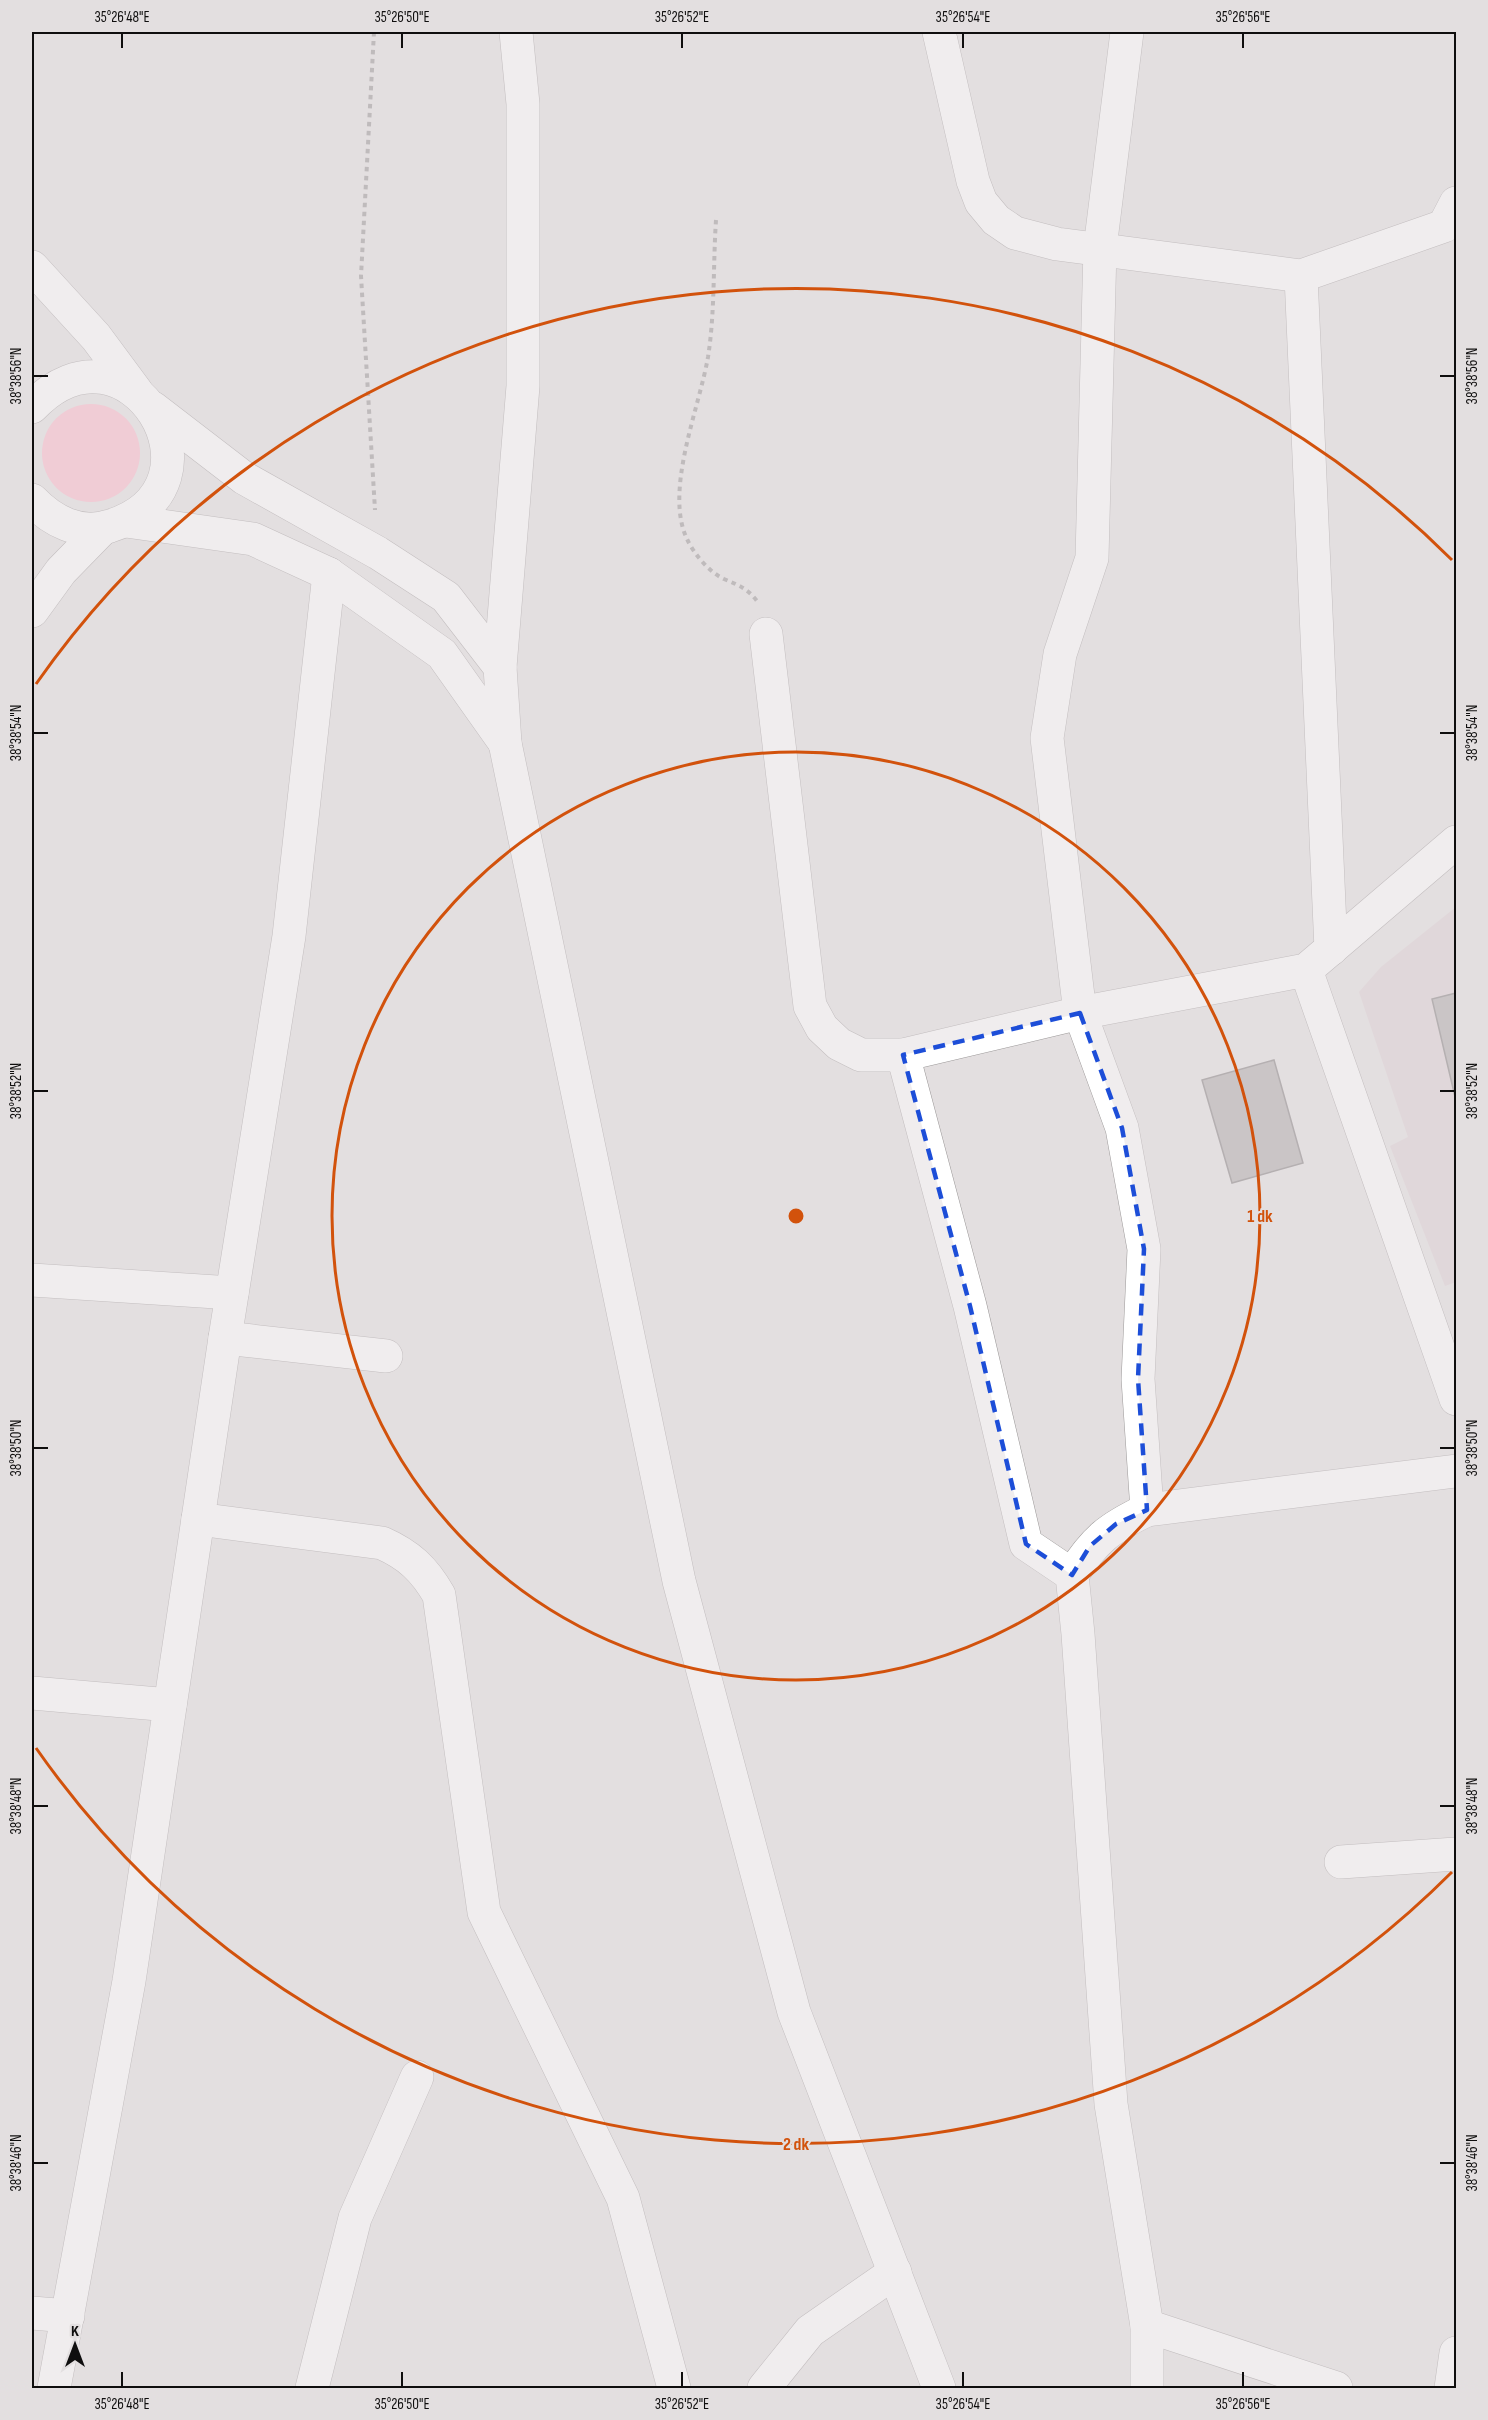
<svg xmlns="http://www.w3.org/2000/svg" width="1488" height="2420" font-family="'Sofia Sans Condensed',sans-serif">
	<style>
		.built { fill: #dccfd2 }
		.green { fill: #ffb5c7 }
		.building { fill: #aaa6a7; stroke: #7c7879; stroke-width: 1.5 }
		.lines { fill: none; stroke-linecap: round; stroke-linejoin: round }
		.minor-casing { stroke: #9b9898; stroke-width: 34 }
		.path { stroke: #939091; stroke-width: 4; stroke-dasharray: 4.5 4.5; stroke-linecap: butt }
		.minor { stroke: #fff; stroke-width: 33 }
		.marked { fill: none; stroke: #1d4ed8; stroke-width: 4.5; stroke-dasharray: 12 8; stroke-linejoin: round }
		.ticks { fill: none; stroke: #0f0e0e; stroke-width: 2 }
		.ring { fill: none; stroke: #d2520c; stroke-width: 3 }
		.centre { fill: #d2520c; stroke: #e3dfe0; stroke-width: 3 }
		.ring-label { font-size: 18px; text-anchor: middle; font-weight: bold; fill: #d2520c; stroke: #e3dfe0; stroke-width: 4.5; stroke-linejoin: round; paint-order: stroke }
		.neatline { fill: none; stroke: #0f0e0e; stroke-width: 2 }
		.ticks-label { font-size: 15px; text-anchor: middle; fill: #0f0e0e }
	</style>
	<rect width="100%" height="100%" fill="#e3dfe0"/>
	<polygon class="built" points="1456,907 1456,1282 1445,1286 1390,1146 1408,1137 1359,992 1381,967"/>
	<circle class="green" cx="91" cy="453" r="49"/>
	<g class="building">
		<polygon points="1456,993 1456,1101 1432,999"/>
		<polygon points="1274,1060 1303,1163 1232,1183 1202,1080"/>
	</g>
	<g class="lines">
		<g class="minor-casing">
			<g id="minor">
				<polyline points="939,32 973,181 981,202 996,220 1015,233 1057,244 1301,276 1444,226 1456,203"/>
				<polyline points="1127,32 1100,248 1092,558 1060,654 1047,738 1080,1013 1122,1128 1144,1249 1138,1379 1147,1510"/>
				<polyline points="32,267 96,337 136,391"/>
				<polyline points="1301,276 1331,949"/>
				<path d="M32 407C128 306 237 487 110 526 80 536 52 521 32 500"/>
				<polyline points="153,408 244,478 378,553 446,597 500,667 505,743 679,1581 794,2012 939,2388"/>
				<polyline points="126,521 253,539 329,574 442,654 505,743"/>
				<polyline points="32,611 61,571 102,529"/>
				<polyline points="766,634 810,1006 822,1028 839,1044 861,1055 903,1055 1080,1013 1306,970 1456,842"/>
				<polyline points="500,667 523,386 523,104 516,32"/>
				<polyline points="1306,970 1456,1399"/>
				<polyline points="903,1055 970,1306 1026,1544 1072,1575 1078,1634 1111,2104 1147,2326 1147,2388"/>
				<polyline points="32,1280 232,1293"/>
				<polyline points="225,1338 386,1356"/>
				<path d="M198 1519 382 1543C409 1555 424 1569 439 1595L484 1912 623 2198 674 2388"/>
				<path d="M1072 1575C1095 1539 1109 1528 1147 1510L1456 1471"/>
				<polyline points="32,1693 170,1705"/>
				<polyline points="1341,1862 1456,1854"/>
				<polyline points="32,2313 68,2316"/>
				<polyline points="1147,2326 1336,2388"/>
				<polyline points="54,2388 129,1981 225,1338 289,936 329,574"/>
				<polyline points="312,2388 355,2218 417,2077"/>
				<polyline points="764,2388 810,2331 895,2272"/>
				<polyline points="1451,2388 1456,2353"/>
			</g>
		</g>
		<g class="path">
			<polyline points="374,32 361,276 375,510"/>
			<path d="M716 220C713 265 715 313 708 357 699 409 664 491 687 539 694 554 709 572 724 579 738 585 747 588 757 601"/>
		</g>
		<use href="#minor" class="minor"/>
	</g>
	<path d="M0 0H1488V2420H0ZM1080 1013 1122 1128 1144 1249 1138 1379 1147 1510 1116 1524 1090 1546 1072 1575 1026 1544 970 1306 903 1055Z" fill="#e3dfe0" fill-opacity=".55" fill-rule="evenodd"/>
	<path class="marked" d="M1080 1013 1122 1128 1144 1249 1138 1379 1147 1510 1116 1524 1090 1546 1072 1575 1026 1544 970 1306 903 1055Z"/>
	<path class="ticks" d="M122 33V48M402 33V48M682 33V48M963 33V48M1243 33V48M33 376H48M1440 376H1455M33 733H48M1440 733H1455M33 1091H48M1440 1091H1455M33 1448H48M1440 1448H1455M33 1806H48M1440 1806H1455M33 2163H48M1440 2163H1455M122 2372V2387M402 2372V2387M682 2372V2387M963 2372V2387M1243 2372V2387"/>
	<g class="ring">
		<circle cx="796" cy="1216" r="464"/>
		<path d="M1452 1872A928 928 0 0 1 36 1748M36 684A928 928 0 0 1 1452 560"/>
	</g>
	<circle cx="796" cy="1216" r="9" class="centre"/>
	<g class="ring-label">
		<text x="1260" y="1222">1 dk</text>
		<text x="796" y="2150">2 dk</text>
	</g>
	<rect width="1488" height="2420" fill="none" stroke="#e3dfe0" stroke-width="66"/>
	<g transform="translate(75 2345)" stroke="#e3dfe0" stroke-width="4.5" paint-order="stroke">
	<path d="M0-4.5L10 22L0 15L-10 22Z" fill="#0f0e0e"/>
	<text y="-9" font-size="16" font-weight="bold" text-anchor="middle" fill="#0f0e0e">K</text>
	</g>
	<rect x="33" y="33" width="1422" height="2354" class="neatline"/>
	<g class="ticks-label">
		<text x="122" y="22">35°26'48"E</text>
		<text x="402" y="22">35°26'50"E</text>
		<text x="682" y="22">35°26'52"E</text>
		<text x="963" y="22">35°26'54"E</text>
		<text x="1243" y="22">35°26'56"E</text>
		<text transform="translate(16 376) rotate(-90)" y="5">38°38'56"N</text>
		<text transform="translate(1472 376) rotate(-90)" y="5">38°38'56"N</text>
		<text transform="translate(16 733) rotate(-90)" y="5">38°38'54"N</text>
		<text transform="translate(1472 733) rotate(-90)" y="5">38°38'54"N</text>
		<text transform="translate(16 1091) rotate(-90)" y="5">38°38'52"N</text>
		<text transform="translate(1472 1091) rotate(-90)" y="5">38°38'52"N</text>
		<text transform="translate(16 1448) rotate(-90)" y="5">38°38'50"N</text>
		<text transform="translate(1472 1448) rotate(-90)" y="5">38°38'50"N</text>
		<text transform="translate(16 1806) rotate(-90)" y="5">38°38'48"N</text>
		<text transform="translate(1472 1806) rotate(-90)" y="5">38°38'48"N</text>
		<text transform="translate(16 2163) rotate(-90)" y="5">38°38'46"N</text>
		<text transform="translate(1472 2163) rotate(-90)" y="5">38°38'46"N</text>
		<text x="122" y="2409">35°26'48"E</text>
		<text x="402" y="2409">35°26'50"E</text>
		<text x="682" y="2409">35°26'52"E</text>
		<text x="963" y="2409">35°26'54"E</text>
		<text x="1243" y="2409">35°26'56"E</text>
	</g>
</svg>
